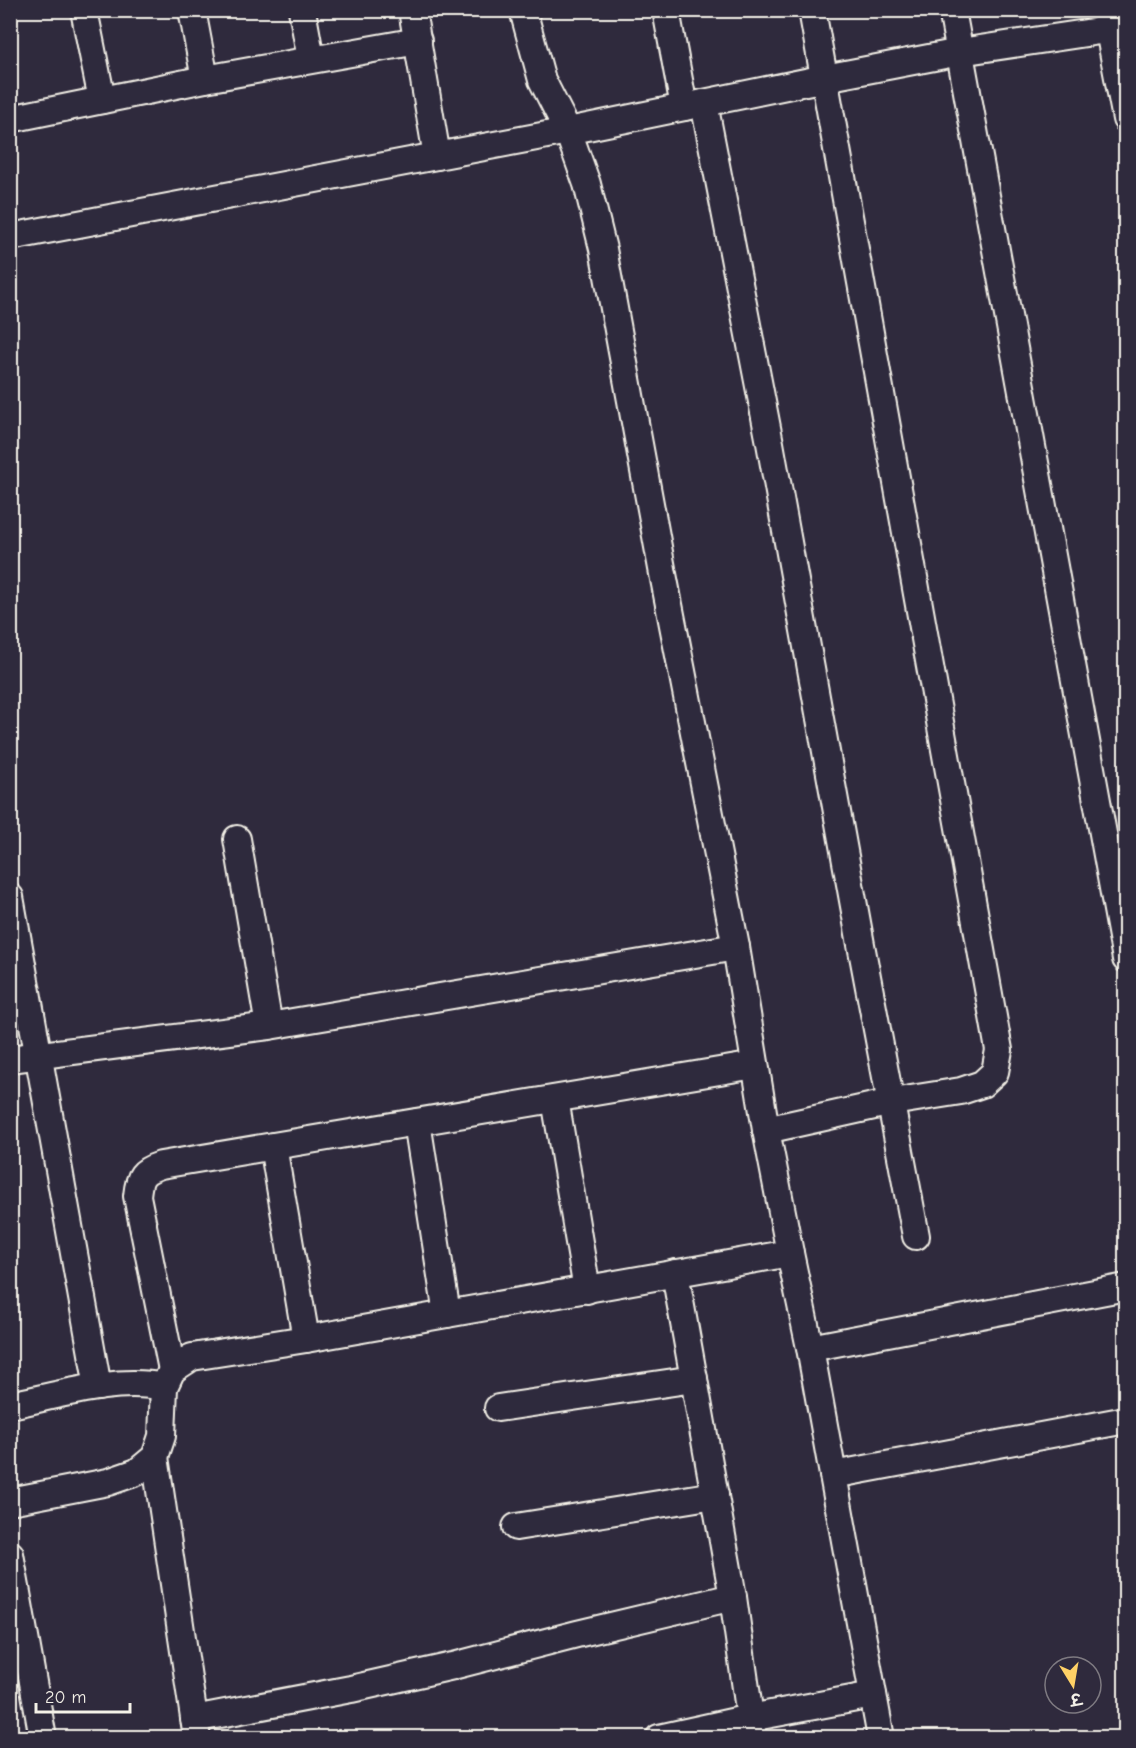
<svg xmlns="http://www.w3.org/2000/svg" width="1136" height="1748" font-family="'Comic Neue','Playpen Sans Deva',sans-serif">
	<style>
		.lines { fill: none; stroke-linecap: round; stroke-linejoin: round }
		.street-casing { stroke: #f4f1e8; stroke-width: 30 }
		.street { stroke: #2f2a3d; stroke-width: 26 }
	</style>
	<rect width="100%" height="100%" fill="#2f2a3d"/>
	<filter id="ink" filterUnits="userSpaceOnUse"><feTurbulence type="fractalNoise" baseFrequency=".0167" numOctaves="2"/><feDisplacementMap in="SourceGraphic" scale="12" xChannelSelector="R" yChannelSelector="G"/><feConvolveMatrix kernelMatrix="1 2 1 2 8 2 1 2 1" color-interpolation-filters="sRGB"/></filter>
	<g filter="url(#ink)">
		<g class="lines">
			<g class="street-casing">
				<g id="street">
					<polyline points="84,10 102,100"/>
					<polyline points="192,10 205,79"/>
					<polyline points="302,10 311,59"/>
					<polyline points="412,10 437,156"/>
					<polyline points="523,10 542,80 568,131 587,184 603,249 663,574 736,947 766,1130 790,1253 810,1348 833,1475 1126,1420"/>
					<polyline points="666,10 684,107"/>
					<polyline points="952,10 1126,959"/>
					<polyline points="1105,10 1126,119"/>
					<polyline points="704,103 770,443 862,950 916,1236"/>
					<polyline points="10,119 205,79 418,41"/>
					<polyline points="10,237 568,131 825,78 960,52 1126,27"/>
					<polyline points="237,839 269,1026"/>
					<polyline points="10,897 98,1387"/>
					<polyline points="10,1059 269,1026 736,947"/>
					<polyline points="555,1099 587,1290"/>
					<polyline points="417,1122 447,1314"/>
					<polyline points="766,1130 892,1102 961,1091 982,1084 995,1072 999,1050 812,10"/>
					<polyline points="273,1146 306,1339"/>
					<polyline points="675,1273 733,1597 753,1738"/>
					<polyline points="810,1348 1126,1287"/>
					<path d="M172 1370 137 1196C139 1176 142 1171 161 1165L755 1065"/>
					<path d="M10 1405C60 1395 114 1377 164 1387"/>
					<polyline points="498,1408 694,1379"/>
					<polyline points="155,1457 197,1738"/>
					<polyline points="833,1475 881,1738"/>
					<polyline points="10,1501 108,1482 137,1472 155,1457 162,1436 164,1387 172,1370 192,1357 306,1339 790,1253"/>
					<polyline points="516,1527 715,1495"/>
					<polyline points="10,1554 43,1738"/>
					<polyline points="194,1719 351,1689 453,1666 577,1634 733,1597"/>
					<polyline points="659,1738 750,1718 873,1695"/>
				</g>
			</g>
			<use href="#street" class="street"/>
		</g>
	</g>
	<rect width="1136" height="1748" fill="none" stroke="#2f2a3d" stroke-width="36"/>
	<rect x="18" y="18" width="1100" height="1712" fill="none" stroke="#f4f1e8" stroke-width="2" filter="url(#ink)"/>
	<g transform="translate(1073 1685) rotate(169)"><circle r="28" fill="#2f2a3d" stroke="#7e7a81" stroke-width="1.5"/>
	<path d="M0-4.5L10 22L0 15L-10 22Z" fill="#ffd166"/>
	<text y="-9" font-size="16" font-weight="bold" text-anchor="middle" fill="#f4f1e8">उ</text>
	</g>
	<path d="M36 1703v9h94v-9" fill="none" stroke="#f4f1e8" stroke-width="3"/>
	<text x="45" y="1703" font-size="18" fill="#f4f1e8" stroke="#2f2a3d" stroke-width="4.5" paint-order="stroke">20 m</text>
</svg>
